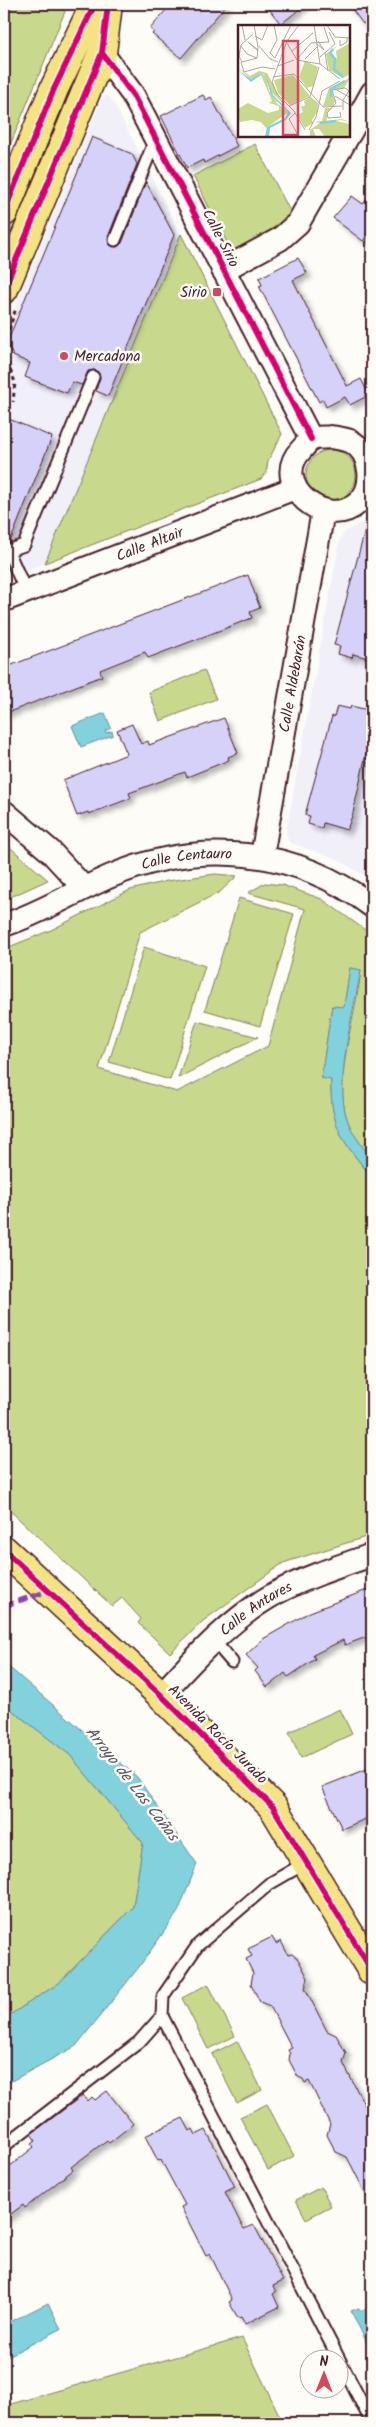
<svg xmlns="http://www.w3.org/2000/svg" width="376" height="2427" font-family="Kalam,sans-serif">
	<style>
		.built { fill: #f1eff8 }
		.green { fill: #c8d88d; stroke: #897c5c }
		.water { fill: #82d2de; stroke: #6c8a96 }
		.building { fill: #d6d1f9; stroke: #4a1f2b; filter: url(#shadow) }
		.lines { fill: none; stroke-linecap: round; stroke-linejoin: round }
		.service-casing { stroke: #4a1f2b; stroke-width: 15 }
		.minor-casing { stroke: #4a1f2b; stroke-width: 26 }
		.primary-casing { stroke: #4a1f2b; stroke-width: 31 }
		.path { stroke: #4a1f2b; stroke-width: 3; stroke-dasharray: 4 4; stroke-linecap: butt }
		.service { stroke: #fdfcf7; stroke-width: 11 }
		.minor { stroke: #fdfcf7; stroke-width: 22 }
		.primary { stroke: #f4e382; stroke-width: 28 }
		.quiet { stroke: #8e44ad; stroke-width: 5; stroke-dasharray: 10 5; stroke-linecap: butt }
		.cycleway-casing { stroke: #fdfcf7; stroke-width: 9 }
		.cycleway { stroke: #d6006c; stroke-width: 6 }
		.poi-dot { fill: #d1495b; stroke: #fdfcf7; stroke-width: 2 }
		.labels { text-anchor: middle; stroke-width: 5; stroke-linejoin: round; paint-order: stroke }
		.street-label { font-size: 15px; fill: #4a1f2b; stroke: #fdfcf7 }
		.poi-label { font-size: 15px; fill: #4a1f2b; stroke: #fdfcf7; text-anchor: end }
		.water-label { font-size: 16px; font-style: italic; fill: #5b5561; stroke: #fdfcf7 }
		.inset-river { fill: none; stroke: #82d2de; stroke-width: 2.5 }
		.inset-road { fill: none; stroke: #b5a4a5; stroke-width: 1 }
		.view { fill: #d1495b; fill-opacity: 0.15; stroke: #d1495b; stroke-width: 2.5 }
		.inset-edge { fill: none; stroke: #4a1f2b; stroke-width: 2.5 }
	</style>
	<defs>
		<filter id="shadow"><feDropShadow dx="4.5" dy="4.5" stdDeviation="2.5" flood-color="#0004"/></filter>
	</defs>
	<rect width="100%" height="100%" fill="#fdfcf7"/>
	<filter id="ink" filterUnits="userSpaceOnUse"><feTurbulence type="fractalNoise" baseFrequency=".02" numOctaves="2"/><feDisplacementMap in="SourceGraphic" scale="10" xChannelSelector="R" yChannelSelector="G"/><feConvolveMatrix kernelMatrix="1 2 1 2 8 2 1 2 1" color-interpolation-filters="sRGB"/></filter>
	<g filter="url(#ink)">
		<g class="built">
			<polygon points="106,96 111,98 181,234 45,563 4,579 4,334 101,100"/>
			<polygon points="372,516 372,880 337,859 289,842 286,833 340,539 345,532"/>
		</g>
		<g class="green">
			<polygon points="4,4 68,4 4,160"/>
			<polygon points="57,105 68,109 4,264 4,234"/>
			<polygon points="255,144 292,215 272,234 233,254 193,176"/>
			<polygon points="181,234 282,434 268,461 266,473 261,479 45,563"/>
			<circle cx="331" cy="475" r="25"/>
			<polygon points="204,670 216,699 160,721 149,692"/>
			<polygon points="4,842 48,880 4,900"/>
			<path d="M215 874 237 876 220 892 140 932 99 1069 177 1092 268 1046 305 909 248 893 265 883 282 885 322 899 372 935V1158C362 1147 352 1133 347 1119 333 1078 357 1012 361 970L350 968 344 1007 332 1006 321 1078 331 1079C330 1126 343 1143 372 1177V1535L283 1563 203 1621 170 1653 138 1623 141 1619 122 1598 112 1606 4 1505V949L51 930 130 890 167 881Z"/>
			<polygon points="239,898 294,914 260,1026 205,1010"/>
			<polygon points="144,947 205,966 170,1080 109,1062"/>
			<polygon points="197,1021 258,1037 178,1078"/>
			<polygon points="4,1704 70,1755 143,1843 133,1907 59,1983 4,2019"/>
			<polygon points="340,1709 352,1734 301,1758 289,1732"/>
			<polygon points="208,1984 235,2036 208,2049 182,1998"/>
			<polygon points="237,2041 262,2090 237,2103 212,2054"/>
			<polygon points="267,2104 294,2156 268,2170 240,2117"/>
			<polygon points="321,2187 331,2206 306,2219 296,2200"/>
			<polygon points="242,2338 283,2423 4,2423 4,2406"/>
		</g>
		<g class="water">
			<polygon points="105,713 111,728 105,731 106,733 112,731 113,735 81,747 72,726"/>
			<path d="M350 968 361 970C354 1009 334 1082 347 1119 352 1133 362 1147 372 1158V1177C343 1142 330 1127 331 1080L321 1078 332 1006 344 1007Z"/>
			<polygon points="4,1663 137,1777 197,1864 178,1912 139,1967 76,2046 4,2085 4,2019 59,1983 133,1907 143,1843 70,1755 4,1704"/>
			<polygon points="48,2303 61,2329 8,2356 4,2346 4,2325"/>
			<polygon points="372,2305 372,2353 351,2311 359,2308 361,2311"/>
		</g>
		<g class="building">
			<polygon points="171,4 227,4 181,58 152,34 154,32 150,29"/>
			<polygon points="265,4 306,4 281,24"/>
			<polygon points="348,4 372,4 372,18 363,24"/>
			<polygon points="203,95 206,100 211,97 237,146 204,163 203,160 187,168 161,116"/>
			<polygon points="92,137 132,154 137,164 108,237 109,245 117,247 122,243 146,182 174,235 108,396 96,391 100,376 95,370 88,371 82,385 72,382 67,393 25,377 30,363 13,356 8,345 8,340"/>
			<polygon points="372,193 372,230 363,241 333,218 352,196 363,204"/>
			<polygon points="298,258 307,273 293,280 335,362 347,386 361,379 369,395 350,405 345,397 326,407 323,399 319,402 259,286 262,285 259,278"/>
			<polygon points="4,417 52,437 10,542 4,544"/>
			<polygon points="367,523 372,524 372,659 353,654 352,658 338,654 340,646 334,645"/>
			<polygon points="248,575 260,608 250,612 252,618 148,658 145,652 100,670 102,676 4,714 4,668"/>
			<polygon points="337,706 350,709 351,706 372,711 372,739 368,754 366,754 353,813 347,830 323,823 322,828 308,824 310,816 305,815 332,716 334,717"/>
			<polygon points="224,718 238,753 228,757 229,760 187,777 185,772 129,793 131,798 89,814 88,812 77,816 63,780 127,754 117,730 132,724 141,744 148,741 149,745"/>
			<polygon points="372,1588 372,1635 345,1645 343,1640 313,1655 315,1659 288,1677 285,1673 267,1687 255,1671 258,1668 246,1655 263,1639 310,1612"/>
			<polygon points="372,1767 372,1816 342,1829 322,1787"/>
			<polygon points="272,1937 276,1944 281,1941 288,1955 292,1954 298,1959 308,1978 305,1988 327,2031 336,2035 346,2053 343,2063 365,2106 368,2104 372,2109 372,2206 347,2157 336,2152 327,2135 330,2124 309,2081 305,2083 303,2079 298,2077 289,2060 290,2054 288,2050 292,2048 270,2006 260,2002 251,1984 253,1973 246,1959 252,1956 248,1949"/>
			<polygon points="107,2091 133,2124 109,2143 107,2140 71,2167 73,2170 25,2208 23,2205 4,2219 4,2171 34,2147 32,2144 36,2141 31,2134 83,2095 88,2101 92,2097 95,2100"/>
			<polygon points="183,2118 190,2131 193,2129 196,2135 206,2130 235,2187 225,2192 241,2224 244,2229 254,2225 283,2281 273,2286 276,2292 273,2294 279,2307 245,2324 241,2317 238,2318 229,2302 232,2300 210,2254 206,2256 181,2207 185,2205 161,2160 158,2161 145,2136"/>
		</g>
		<g class="lines">
			<g class="service-casing">
				<g id="service">
					<polyline points="115,240 155,140"/>
					<polyline points="8,551 26,592"/>
					<polyline points="4,552 24,545 93,377"/>
					<polyline points="214,1641 232,1662"/>
					<polyline points="307,1862 269,1884 198,1945 163,1996 162,2016 372,2423"/>
					<polyline points="4,2146 139,2042 162,2016"/>
				</g>
			</g>
			<g class="minor-casing">
				<g id="minor">
					<polyline points="102,53 133,95 311,439"/>
					<polyline points="350,133 372,93"/>
					<polyline points="223,270 280,239 298,223 348,136"/>
					<path d="M331 437C337 438 344 439 350 441 372 452 376 487 358 503 325 532 269 483 301 450 304 447 308 441 312 439 317 437 325 438 331 437Z"/>
					<path id="s1" d="M4 600 295 488"/>
					<polyline points="4,812 50,851 84,888"/>
					<path id="s2" d="M262 856 323 511"/>
					<path id="s3" d="M4 925C42 913 75 891 111 876 200 838 295 848 372 906"/>
					<path id="s4" d="M161 1695C195 1658 231 1618 276 1593 306 1577 340 1566 372 1555"/>
				</g>
			</g>
			<g class="primary-casing">
				<g id="primary">
					<polyline points="4,212 54,89 95,4"/>
					<polyline points="4,289 102,53 108,4"/>
					<polyline points="4,1550 161,1695 273,1807 372,1971"/>
				</g>
			</g>
			<g class="path">
				<polyline points="4,345 16,308"/>
				<polyline points="4,355 15,382 13,402"/>
			</g>
			<use href="#service" class="service"/>
			<use href="#minor" class="minor"/>
			<use href="#primary" class="primary"/>
			<polyline class="quiet" points="4,1606 48,1591"/>
			<g class="cycleway-casing">
				<g id="cycleway">
					<polyline points="102,53 133,95 311,439"/>
					<polyline points="4,212 54,89 95,4"/>
					<polyline points="4,289 102,53 108,4"/>
					<polyline points="4,1550 161,1695 273,1807 372,1971"/>
				</g>
			</g>
			<use href="#cycleway" class="cycleway"/>
		</g>
	</g>
	<g class="poi-dot">
		<rect x="212" y="287" width="10" height="10" rx="2.5"/>
		<circle cx="64" cy="356" r="5"/>
	</g>
	<g class="labels">
		<g class="street-label">
			<text transform="translate(221 238) rotate(63)" y="5">Calle Sirio</text>
			<text dy="5" stroke="none"><textPath href="#s1" startOffset="156">Calle Altair</textPath></text>
			<text dy="5" stroke="none"><textPath href="#s2" startOffset="175">Calle Aldebarán</textPath></text>
			<text dy="5" stroke="none"><textPath href="#s3" startOffset="196">Calle Centauro</textPath></text>
			<text dy="5" stroke="none"><textPath href="#s4" startOffset="129">Calle Antares</textPath></text>
			<text transform="translate(218 1734) rotate(45)" y="5">Avenida Rocío Jurado</text>
		</g>
		<g class="poi-label">
			<text x="207" y="297">Sirio</text>
			<text x="74" y="361" text-anchor="start">Mercadona</text>
		</g>
		<g class="water-label">
			<text transform="translate(133 1783) rotate(52)" y="6">Arroyo de Las Cañas</text>
		</g>
	</g>
	<g transform="translate(238 25)">
		<rect width="112" height="112" fill="#fdfcf7"/>
		<path d="M112 18V49L105 53 91 45 88 29 99 21 92 28 99 34 98 26ZM67 36 80 42 75 61 69 63 61 52ZM0 43 12 51 21 46 29 48 45 78 33 67 26 49 13 54ZM23 50 28 52 31 66 39 77H37L51 87 28 103 23 97 14 95 2 97 0 91V84L10 78 30 88 41 85V81L31 78 34 76ZM54 50 51 52 55 50 72 71 52 80 40 68 36 55ZM112 53 106 63 93 65 97 76 95 81H85L91 63ZM73 72 80 78 79 87 74 95 68 77 75 98 67 103 59 90 65 87 63 82 67 80 66 76ZM87 83H94L89 87V96L104 94 112 97 103 95 98 96 112 99V111L87 112 81 104H75L78 112H72V105L82 98 77 97 84 96Z" fill="#c8d88d"/>
		<path d="M0 45 13 54 22 49 28 51 35 70 53 88 48 95 32 103 31 112H27L29 102 47 93 50 87 33 70 28 52 23 50 13 57Z" fill="#82d2de"/>
		<path class="inset-river" d="M95 24 92 28 97 34 96 44 105 52M93 72V64L107 56M82 98 98 96"/>
		<path class="inset-road" d="M4 0 7 15M61 0 49 16 34 57 39 69 56 86 67 105M76 0 82 39M89 0 97 12 113 13M15 9 3 20 1 31 4 37 19 33 20 22 16 0M17 11 24 15 30 0M102 15V21L109 17V13M49 18 59 35M79 19 86 25 80 16M3 21 9 29 19 33M21 21 32 34 40 37M20 26 10 17 20 25M54 26 75 8M32 28 37 33 53 0M32 28 39 15 36 0M87 28 90 46M82 32 97 19 91 7M60 33 73 18 91 17 86 2M67 34 79 22M59 35 82 39 102 54M3 37 6 47 24 42 37 44M40 41 56 35M35 52 56 49 85 82 104 81M97 64 113 73M97 71 112 80M51 81 72 72 81 42M105 85V75L113 63M57 88 51 94 60 110M89 88 98 78 94 65 107 63 113 67M89 88 90 93 103 92 102 87M71 105 78 92 84 66 102 56"/>
		<path class="view" d="M45 16H60V110H45Z"/>
		<rect width="112" height="112" class="inset-edge"/>
	</g>
	<rect width="376" height="2427" fill="none" stroke="#fdfcf7" stroke-width="20"/>
	<rect x="10" y="10" width="356" height="2407" fill="none" stroke="#4a1f2b" stroke-width="2" filter="url(#ink)"/>
	<g transform="translate(324 2374)"><circle r="24" fill="#fdfcf7" stroke="#b5a4a5"/>
	<path d="M0-4L9 19L0 12L-9 19Z" fill="#d1495b"/>
	<text y="-8" font-size="14" font-weight="bold" text-anchor="middle" fill="#4a1f2b">N</text>
	</g>
</svg>
